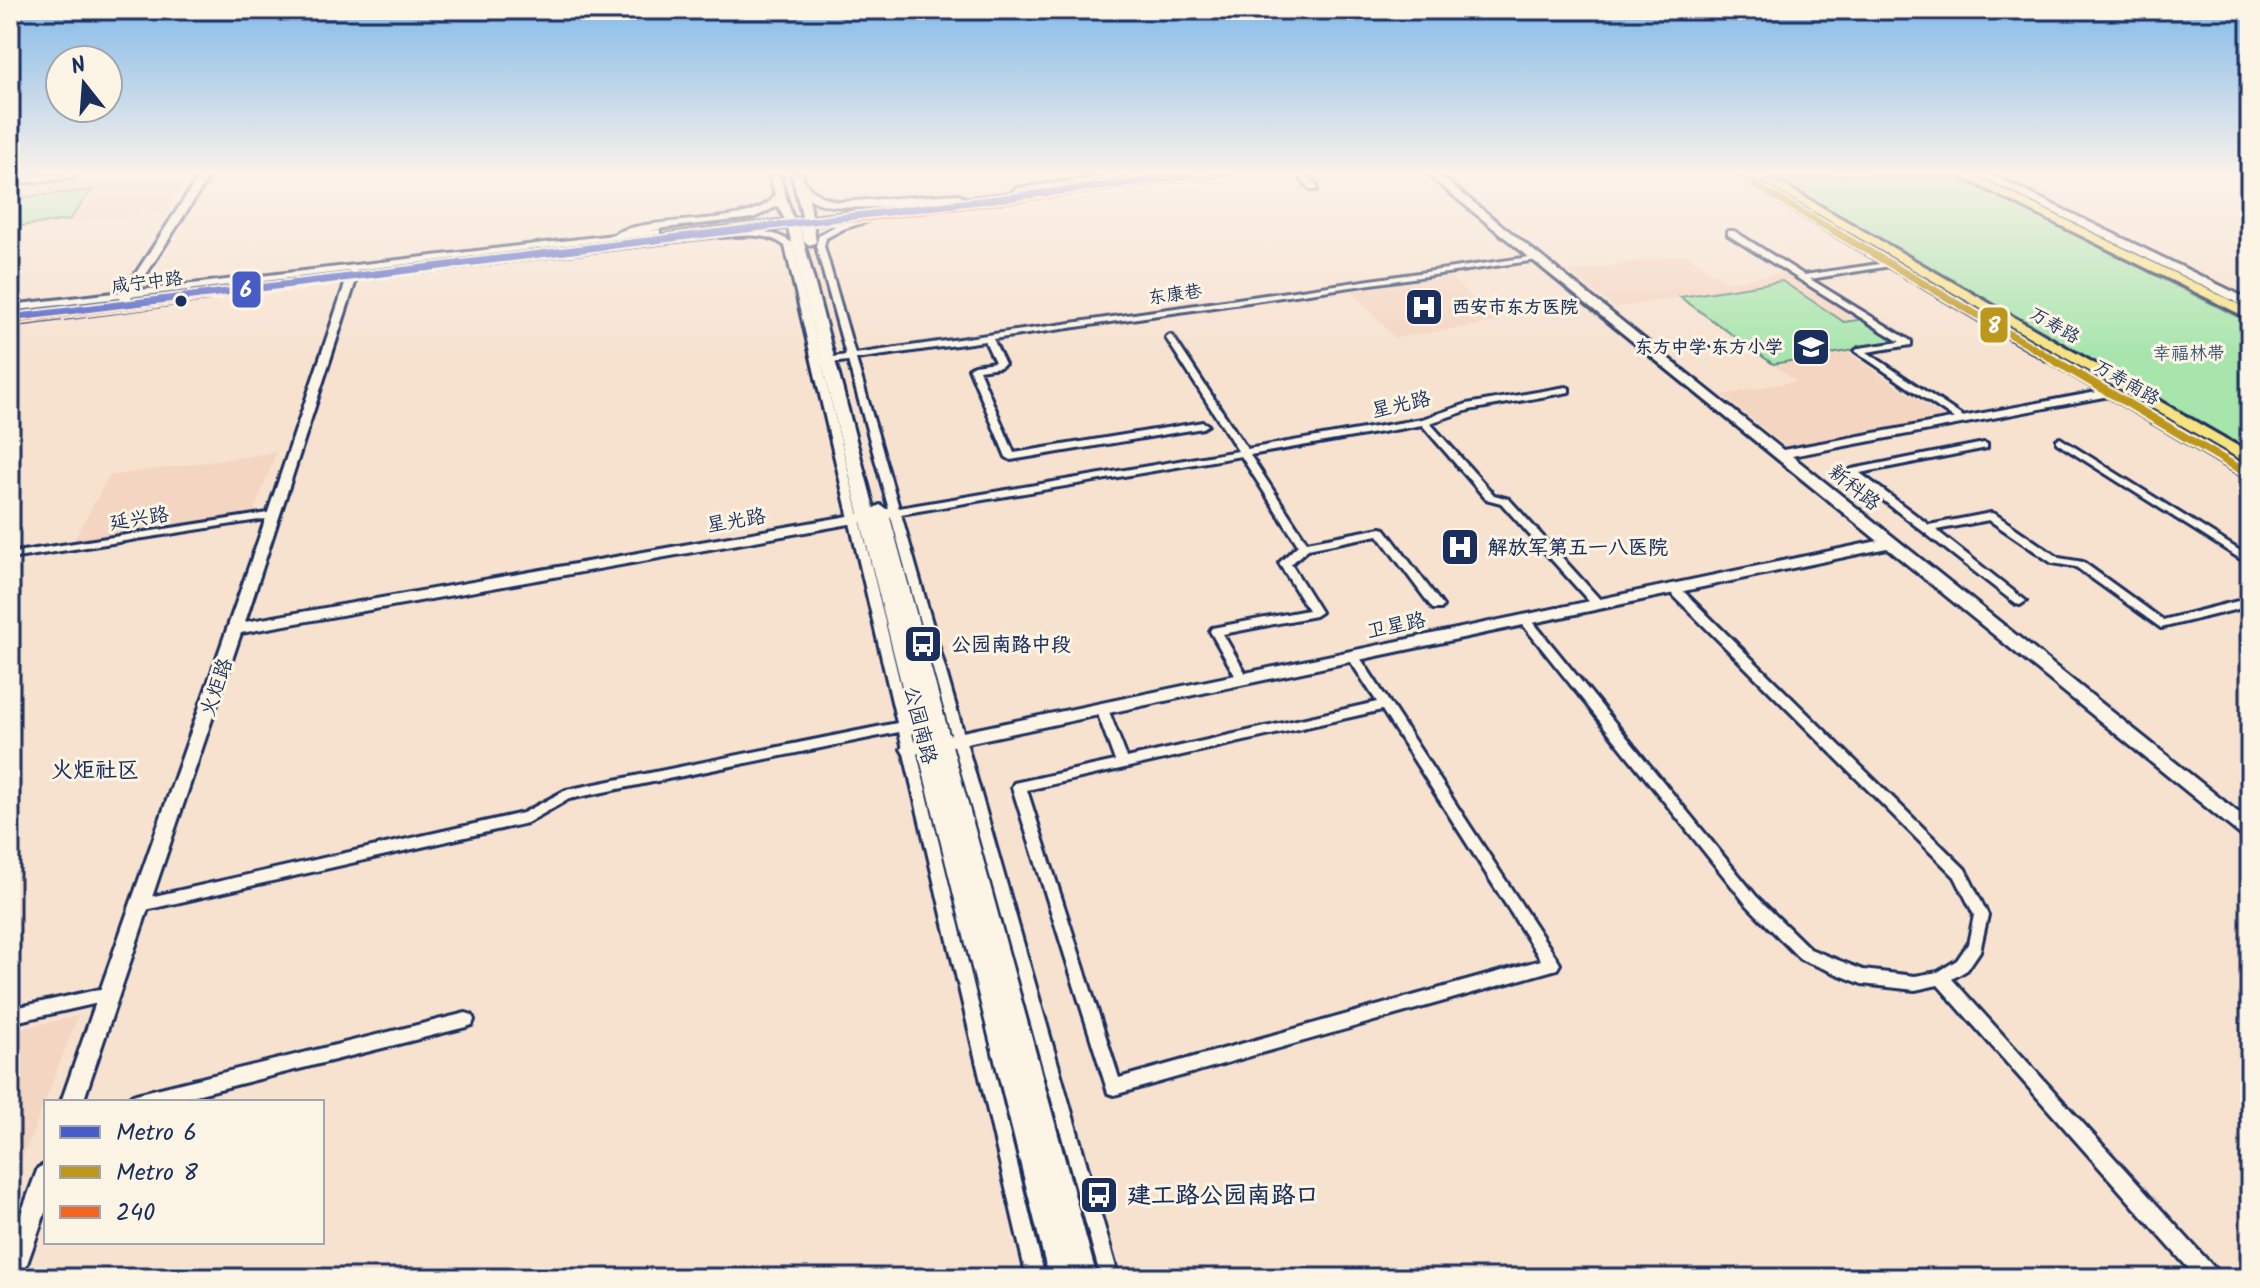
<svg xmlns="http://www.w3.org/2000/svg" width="2260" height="1288" font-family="Kalam,'LXGW WenKai TC',sans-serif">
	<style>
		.built { fill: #f4d5c1 }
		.green { fill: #a7e5ad; stroke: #618a86; stroke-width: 2 }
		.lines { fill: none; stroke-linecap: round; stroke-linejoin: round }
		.minor-casing { stroke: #1b2f5e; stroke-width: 6 }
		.tertiary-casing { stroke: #1b2f5e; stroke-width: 6 }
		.secondary-casing { stroke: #1b2f5e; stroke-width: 6 }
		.primary-casing { stroke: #1b2f5e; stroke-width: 6 }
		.minor { fill: #fcf5e5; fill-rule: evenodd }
		.tertiary { fill: #fcf5e5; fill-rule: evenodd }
		.secondary { fill: #fcf5e5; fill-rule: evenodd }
		.primary { fill: #f7e281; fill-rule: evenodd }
		.bus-1-casing { stroke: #fcf5e5; stroke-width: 9 }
		.bus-1 { stroke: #f26522; stroke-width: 5 }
		.metro-1-casing { stroke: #fcf5e5; stroke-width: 11 }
		.metro-2-far1-casing { stroke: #fcf5e5; stroke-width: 11 }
		.metro-2-casing { stroke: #fcf5e5; stroke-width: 13 }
		.metro-1 { stroke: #485cc7; stroke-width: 7 }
		.metro-2-far1 { stroke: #bd971c; stroke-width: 7 }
		.metro-2 { stroke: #bd971c; stroke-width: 8 }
		.bus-dot { fill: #1b2f5e; stroke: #fcf5e5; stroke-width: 3 }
		.labels { text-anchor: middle; stroke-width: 6; stroke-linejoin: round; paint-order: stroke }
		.far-street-label { font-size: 18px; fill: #1b2f5e; stroke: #fcf5e5 }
		.far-poi-label { font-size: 18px; font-weight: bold; fill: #1b2f5e; stroke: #fcf5e5; text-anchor: start }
		.far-park-label { font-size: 18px; fill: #37536e; stroke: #fcf5e5 }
		.street-label { font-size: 20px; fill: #1b2f5e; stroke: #fcf5e5 }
		.poi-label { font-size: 20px; font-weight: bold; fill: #1b2f5e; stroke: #fcf5e5; text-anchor: start }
		.neighbourhood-label { font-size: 22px; font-weight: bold; fill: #1b2f5e; stroke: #fcf5e5 }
		.near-poi-label { font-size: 24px; font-weight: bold; fill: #1b2f5e; stroke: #fcf5e5; text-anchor: start }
		.line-badge { stroke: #fcf5e5; stroke-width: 3 }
		.badge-label { font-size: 22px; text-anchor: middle; font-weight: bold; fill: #fff }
	</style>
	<rect width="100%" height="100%" fill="#f7e2d0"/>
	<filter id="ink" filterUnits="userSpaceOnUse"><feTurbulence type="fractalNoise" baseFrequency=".0125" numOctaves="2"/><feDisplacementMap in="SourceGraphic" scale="16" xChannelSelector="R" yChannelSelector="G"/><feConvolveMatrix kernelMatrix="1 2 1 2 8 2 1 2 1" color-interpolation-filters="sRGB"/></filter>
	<g filter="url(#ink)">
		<g class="built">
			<polygon points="124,175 187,175 167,213 10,229 11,187"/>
			<polygon points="1686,254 1727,282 1789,272 1900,342 1847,352 1948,420 1789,449 1722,395 1796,381 1680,297 1616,308 1569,272"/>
			<polygon points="1450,277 1499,322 1395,338 1351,291"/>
			<polygon points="276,452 254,512 74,540 109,476"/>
			<polygon points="78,1016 10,1191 10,1031"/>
		</g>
		<g class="green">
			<polygon points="1770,175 1956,175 2250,323 2250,450"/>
			<polygon points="92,190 69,220 10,227 10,214 24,197"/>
			<polygon points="1782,281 1844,322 1864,319 1900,342 1773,364 1680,297"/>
		</g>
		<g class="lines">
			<g class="minor-casing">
				<g id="minor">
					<polygon points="1116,175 1136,175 1018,192 1014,190 1018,188"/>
					<path d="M1206 175H1228L872 220 843 229 826 238 824 246 855 354 1537 256 1541 258 1537 260 993 339 1005 364 1000 367 979 370 1014 453 1203 422 1208 425 1203 428 1011 460 1006 457 969 368 974 365 995 362 985 341 856 359 899 508 1238 451 1166 338 1170 335 1174 338 1247 449 1422 419 1467 404 1566 387 1569 388V392L1469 410 1430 423 1494 495 1509 499 1605 605 1603 608H1595L1501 503 1486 499 1422 425 1250 455 1307 542 1381 528 1385 529 1443 606 1441 609H1433L1378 535 1308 549 1291 564 1321 612 1315 616 1223 634 1249 679 1243 683 1237 679 1210 631 1212 628 1308 610 1279 563 1298 545 1241 456 901 514 1119 1278H1101L848 361 822 364 909 720 914 722 915 725 911 729 1045 1278H1027L899 732 569 799 527 823 141 911 136 909 134 905 136 901 141 899 523 813 566 790 897 723 785 246C767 231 742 236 720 237L716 235C736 227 774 229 792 243L821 359 846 355 816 246 819 235 837 225 859 220 862 217Z"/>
					<polygon points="1298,175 1305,175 1317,186 1317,190 1311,190"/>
					<polygon points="657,230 660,230 660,234 10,311 10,305"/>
					<polygon points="1728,231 1734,231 1804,275 1893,262 1893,266 1890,266 1810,279 1911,341 1911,345 1867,352 1965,418 1965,422 1959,422 1855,351 1859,348 1900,342 1728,235"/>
					<polygon points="205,295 209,297 208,299 10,325 10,319"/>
					<polygon points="2060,438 2250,557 2250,565 2057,443 2057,439"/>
					<polygon points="1984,443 1987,444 1987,448 1860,473 1929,525 1991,513 1995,514 2059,558 2083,562 2163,620 2250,598 2250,606 2161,628 2076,567 2052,563 1989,520 1936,530 2026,601 2020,605 2016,604 1847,472 1852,469"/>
					<polygon points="274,512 279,515 278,517 10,559 10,553"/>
					<polygon points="1674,585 1678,586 1965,869 1988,915 1980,951 1967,970 1952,979 2217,1271 2219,1278 2197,1278 1938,985 1915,990 1862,984 1800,959 1746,904 1519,620 1521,617 1529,617 1756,896 1810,949 1863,970 1915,976 1938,972 1957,960 1968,944 1974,915 1955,877 1670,592 1668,589 1670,586"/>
					<path d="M1353 652 1357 653 1557 959 1560 964 1557 969 1114 1095 1108 1093 1012 787 1014 783 1115 761 1096 709 1098 706H1106L1108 709 1127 758 1377 702 1347 656ZM1382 710 1541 960 1119 1078 1027 790Z"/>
					<polygon points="110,987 116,989 118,994 116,999 10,1023 10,1009"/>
					<polygon points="466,1013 472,1015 474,1020 472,1025 466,1027 168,1102 128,1102 130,1096 136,1094"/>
				</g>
			</g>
			<g class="tertiary-casing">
				<g id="tertiary">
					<polygon points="41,175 77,175 72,178 10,184 10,178"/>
					<polygon points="200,175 210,175 129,301 121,301 119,299"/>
					<polygon points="1428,175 1439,175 1783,450 2113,389 2113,395 2109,396 1792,456 2250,822 2250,839 2243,837 1887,548 910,755 904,754 901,749 904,744 910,743 1878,541"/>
					<polygon points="350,269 359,271 245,622 894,508 901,512 894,516 241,633 83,1102 61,1102 267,515"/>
					<polygon points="46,1164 46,1210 22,1278 10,1278 10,1243 38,1168"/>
				</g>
			</g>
			<g class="secondary-casing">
				<g id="secondary">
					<path d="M769 175H779L792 216 799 224 874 508 880 505 888 510 1097 1278H1049L787 224 778 206 753 218 664 228 619 238 613 235C647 213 759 229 775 194Z"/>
					<path d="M792 175H802C807 192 823 198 839 202L958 194 963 197 958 200C925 202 833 217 809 198L816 242 810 245 804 242 799 224 802 216Z"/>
					<polygon points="1733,175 1746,175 2250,469 2250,480"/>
					<polygon points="1978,175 1992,175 2250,300 2250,309"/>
				</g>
			</g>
			<g class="primary-casing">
				<g id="primary">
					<polygon points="1163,175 1200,175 1194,179 10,321 10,313"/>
					<polygon points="1751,175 1766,175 2250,453 2250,465"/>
					<polygon points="1958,175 1974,175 2250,310 2250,319"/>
				</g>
			</g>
			<use href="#minor" class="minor"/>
			<use href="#tertiary" class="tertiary"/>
			<use href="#secondary" class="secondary"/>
			<use href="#primary" class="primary"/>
			<g class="bus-1-casing">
				<polyline id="bus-1" points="10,322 793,224 869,219 1224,175"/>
			</g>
			<use href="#bus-1" class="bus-1"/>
			<g class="metro-1-casing">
				<polyline id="metro-1" points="10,318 1194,175"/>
			</g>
			<g class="metro-2-far1-casing">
				<polyline id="metro-2-far1" points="1738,175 2056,361"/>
			</g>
			<g class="metro-2-casing">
				<polyline id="metro-2" points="2052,359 2250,475"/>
			</g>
			<use href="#metro-1" class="metro-1"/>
			<use href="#metro-2-far1" class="metro-2-far1"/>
			<use href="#metro-2" class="metro-2"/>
		</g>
	</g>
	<linearGradient id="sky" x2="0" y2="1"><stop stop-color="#83bae9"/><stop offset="0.49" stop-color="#fbf2ea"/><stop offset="1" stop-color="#fbf2ea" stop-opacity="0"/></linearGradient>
	<rect width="2260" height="355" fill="url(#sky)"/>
	<defs>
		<g id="hospital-square" transform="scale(2)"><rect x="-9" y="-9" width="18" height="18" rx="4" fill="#1b2f5e" stroke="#fcf5e5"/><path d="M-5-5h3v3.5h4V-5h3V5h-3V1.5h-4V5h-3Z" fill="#fff"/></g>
		<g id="school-square" transform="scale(2)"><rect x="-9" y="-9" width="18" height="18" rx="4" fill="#1b2f5e" stroke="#fcf5e5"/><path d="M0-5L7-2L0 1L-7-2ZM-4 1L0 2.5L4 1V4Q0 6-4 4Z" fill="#fff"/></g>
		<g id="bus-square" transform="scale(2)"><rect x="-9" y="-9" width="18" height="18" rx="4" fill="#1b2f5e" stroke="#fcf5e5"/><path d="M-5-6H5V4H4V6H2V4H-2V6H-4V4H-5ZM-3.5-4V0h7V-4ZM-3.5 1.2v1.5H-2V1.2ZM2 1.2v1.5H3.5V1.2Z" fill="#fff"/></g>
	</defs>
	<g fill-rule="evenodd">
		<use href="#hospital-square" x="1424" y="307"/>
		<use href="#school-square" x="1811" y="347"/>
		<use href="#hospital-square" x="1460" y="547"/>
		<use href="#bus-square" x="923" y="644"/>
		<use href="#bus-square" x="1099" y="1195"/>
	</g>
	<circle class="bus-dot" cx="181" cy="301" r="7"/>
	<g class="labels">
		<g class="far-street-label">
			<text transform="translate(147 282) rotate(-7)" y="6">咸宁中路</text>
			<text transform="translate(1175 294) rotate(-8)" y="6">东康巷</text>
			<text transform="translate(2055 325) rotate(30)" y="6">万寿路</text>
			<text transform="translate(2127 382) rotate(30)" y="6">万寿南路</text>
		</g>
		<g class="far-poi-label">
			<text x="1452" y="313">西安市东方医院</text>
			<text x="1783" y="353" text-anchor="end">东方中学·东方小学</text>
		</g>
		<g class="far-park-label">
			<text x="2189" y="359">幸福林带</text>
		</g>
		<g class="street-label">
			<text transform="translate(1401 404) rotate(-13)" y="7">星光路</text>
			<text transform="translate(1855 487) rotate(39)" y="7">新科路</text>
			<text transform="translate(139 518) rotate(-9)" y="7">延兴路</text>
			<text transform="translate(736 520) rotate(-10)" y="7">星光路</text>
			<text transform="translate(1396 625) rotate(-12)" y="7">卫星路</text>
			<text transform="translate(216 687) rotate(-71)" y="7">火炬路</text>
			<text transform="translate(921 725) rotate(76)" y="7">公园南路</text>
		</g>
		<g class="poi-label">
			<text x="1488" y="554">解放军第五一八医院</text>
			<text x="951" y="651">公园南路中段</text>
		</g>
		<g class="neighbourhood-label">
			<text x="95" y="777">火炬社区</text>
		</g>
		<g class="near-poi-label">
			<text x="1127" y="1203">建工路公园南路口</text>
		</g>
	</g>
	<g class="line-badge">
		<rect x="231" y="270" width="31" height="39" rx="8" fill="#485cc7"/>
		<rect x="1979" y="306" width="30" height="38" rx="8" fill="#bd971c"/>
	</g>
	<g class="badge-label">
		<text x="246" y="297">6</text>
		<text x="1994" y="333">8</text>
	</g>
	<rect width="2260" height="1288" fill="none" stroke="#fcf5e5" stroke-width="40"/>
	<rect x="20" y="20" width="2220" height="1248" fill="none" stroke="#1b2f5e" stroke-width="3" filter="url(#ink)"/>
	<rect x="44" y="1100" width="280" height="144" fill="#fcf5e5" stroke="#a2a6af" stroke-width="2"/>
	<rect x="60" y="1126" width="40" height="12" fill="#485cc7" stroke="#a2a6af" stroke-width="2"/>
	<text x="116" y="1140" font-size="24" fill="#1b2f5e">Metro 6</text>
	<rect x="60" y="1166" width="40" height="12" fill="#bd971c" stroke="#a2a6af" stroke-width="2"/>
	<text x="116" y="1180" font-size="24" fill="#1b2f5e">Metro 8</text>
	<rect x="60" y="1206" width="40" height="12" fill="#f26522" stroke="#a2a6af" stroke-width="2"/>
	<text x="116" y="1220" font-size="24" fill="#1b2f5e">240</text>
	<g transform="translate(84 84) rotate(343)"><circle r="38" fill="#fcf5e5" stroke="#a2a6af" stroke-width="2"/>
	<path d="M0-6L14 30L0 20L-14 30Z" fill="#1b2f5e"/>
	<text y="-12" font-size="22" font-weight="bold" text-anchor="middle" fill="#1b2f5e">N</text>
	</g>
</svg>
